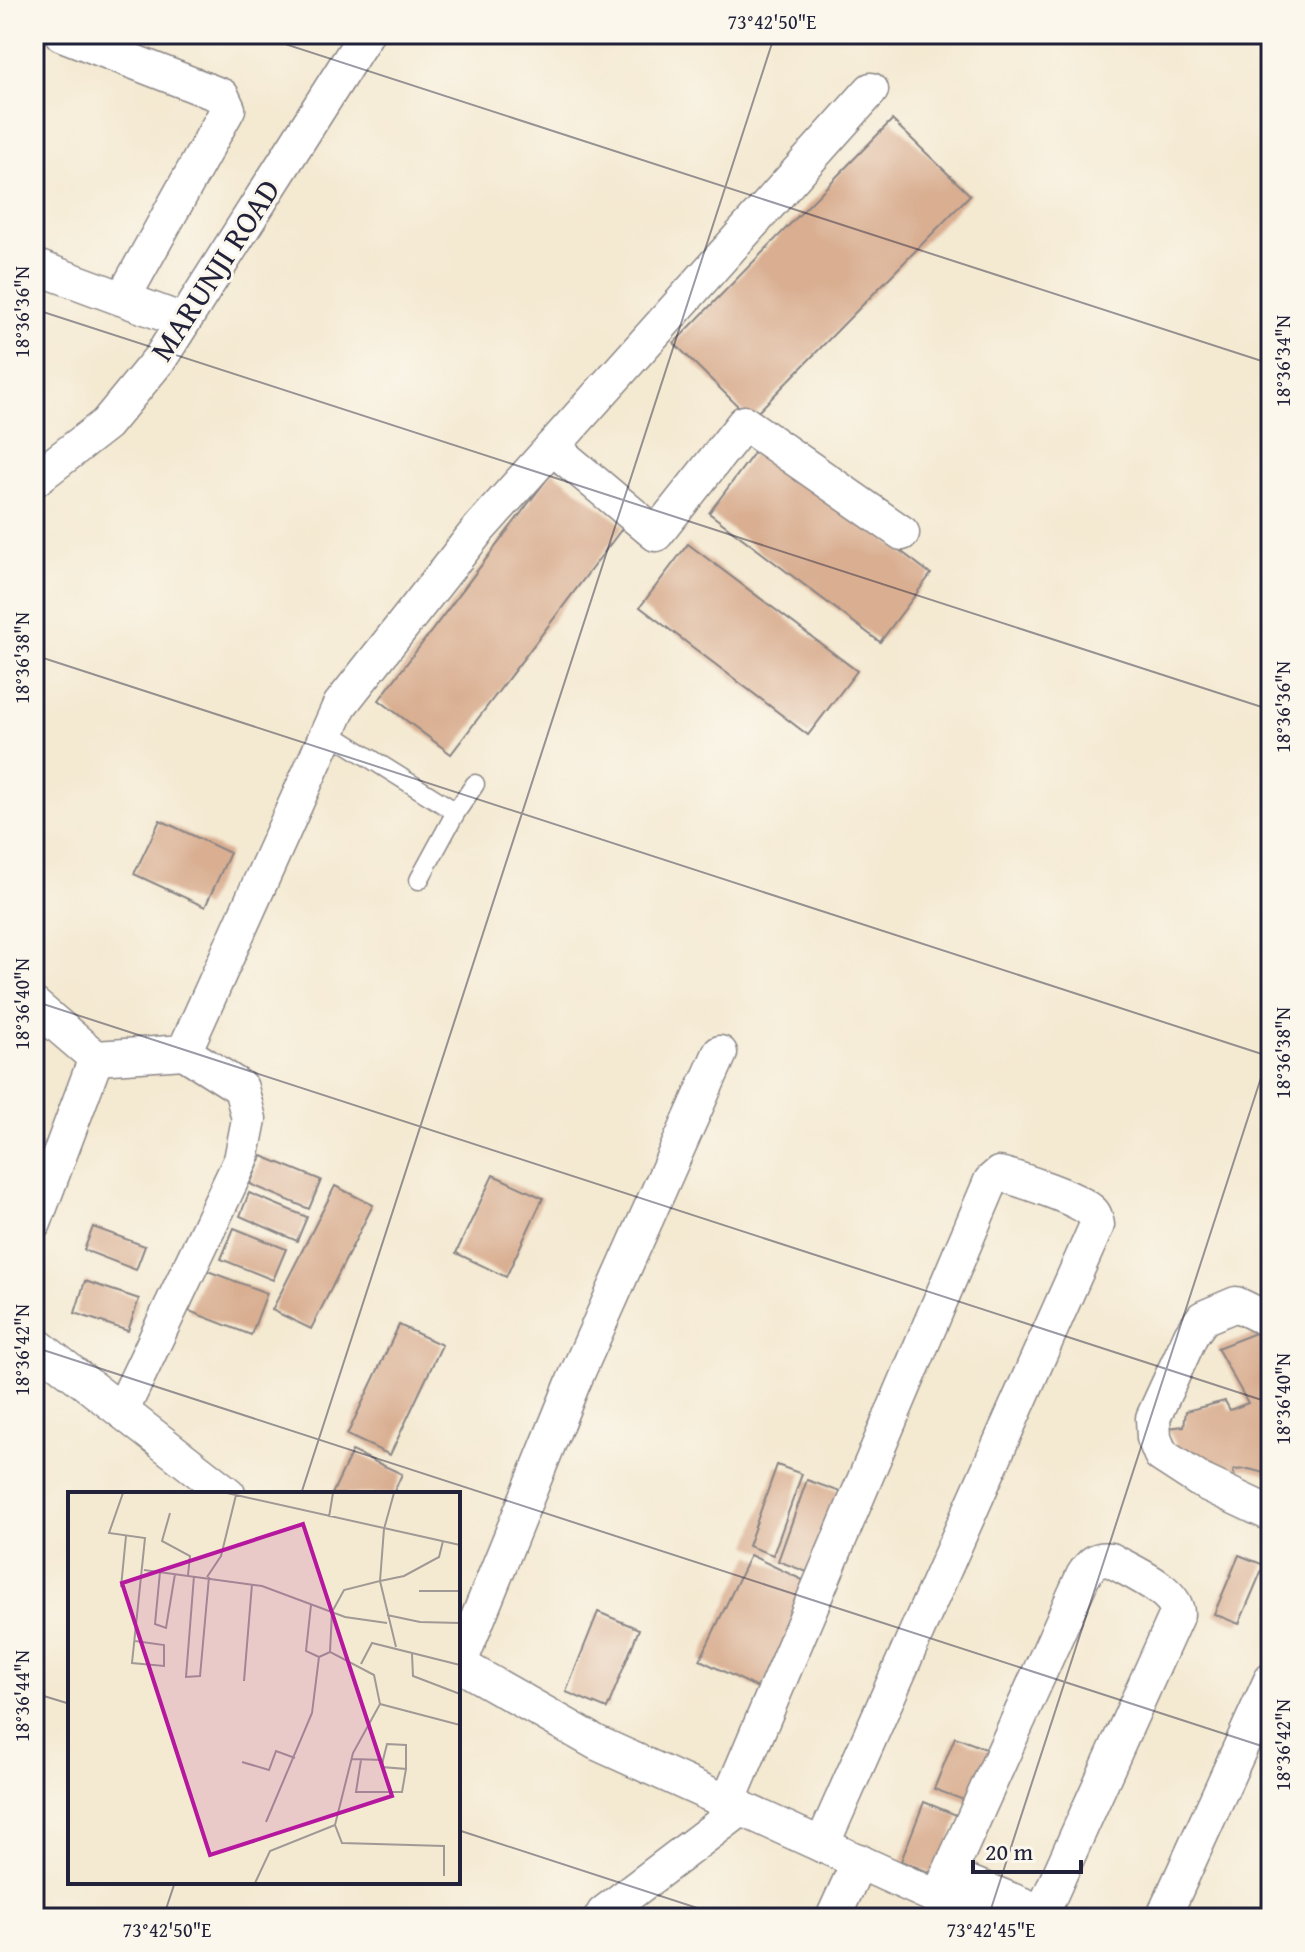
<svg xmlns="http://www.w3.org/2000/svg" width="1305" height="1952" font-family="'Gentium Book Plus',serif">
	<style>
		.building { fill: #d9ae91 }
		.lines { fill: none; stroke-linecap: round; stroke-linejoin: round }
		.lane-casing { stroke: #8b8686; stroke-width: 21 }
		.street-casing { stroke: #8b8686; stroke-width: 37 }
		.lane { stroke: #fff; stroke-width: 18 }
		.street { stroke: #fff; stroke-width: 34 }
		.ticks { fill: none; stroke: #22223b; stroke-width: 2; stroke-opacity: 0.45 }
		.labels { text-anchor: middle; stroke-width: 6; stroke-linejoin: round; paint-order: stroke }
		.street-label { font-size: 32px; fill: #22223b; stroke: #fbf7ec }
		.inset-road { fill: none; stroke: #a09995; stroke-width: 2 }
		.view { fill: #b5179e; fill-opacity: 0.15; stroke: #b5179e; stroke-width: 4 }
		.inset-edge { fill: none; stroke: #22223b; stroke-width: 4 }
		.neatline { fill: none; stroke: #22223b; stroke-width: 3 }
		.ticks-label { font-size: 20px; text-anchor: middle; fill: #22223b }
	</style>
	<rect width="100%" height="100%" fill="#fbf7ec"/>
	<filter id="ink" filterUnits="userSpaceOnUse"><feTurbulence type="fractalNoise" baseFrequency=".0125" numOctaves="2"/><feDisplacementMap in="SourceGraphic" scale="16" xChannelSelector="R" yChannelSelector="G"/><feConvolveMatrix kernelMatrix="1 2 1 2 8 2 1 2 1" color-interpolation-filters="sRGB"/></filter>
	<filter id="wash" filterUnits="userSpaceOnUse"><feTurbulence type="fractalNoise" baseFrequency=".006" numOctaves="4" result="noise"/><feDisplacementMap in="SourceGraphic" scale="32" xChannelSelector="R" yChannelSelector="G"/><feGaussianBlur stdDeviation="1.8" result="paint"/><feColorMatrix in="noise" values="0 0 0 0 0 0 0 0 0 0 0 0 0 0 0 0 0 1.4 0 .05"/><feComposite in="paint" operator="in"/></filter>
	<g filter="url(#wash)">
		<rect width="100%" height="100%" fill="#f4e9d1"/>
		<g id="blocks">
			<g class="building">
				<polygon points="892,120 970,195 751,419 674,343"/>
				<polygon points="760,445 931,574 880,642 709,513"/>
				<polygon points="553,471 624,526 451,754 379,700"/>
				<polygon points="688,544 857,671 808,735 640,607"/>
				<polygon points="160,820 230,853 205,907 134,874"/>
				<polygon points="262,1156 321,1180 309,1209 250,1184"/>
				<polygon points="493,1175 543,1198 506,1277 456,1253"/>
				<polygon points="335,1186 373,1205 311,1329 272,1310"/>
				<polygon points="249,1193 307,1217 297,1241 240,1216"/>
				<polygon points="93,1227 145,1246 136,1270 84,1250"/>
				<polygon points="234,1228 286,1249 273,1280 221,1259"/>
				<polygon points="205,1270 267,1293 251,1335 189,1311"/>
				<polygon points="85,1281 139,1299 128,1331 75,1313"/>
				<polygon points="399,1325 442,1345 390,1455 347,1435"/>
				<polygon points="1271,1327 1271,1475 1249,1469 1233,1470 1236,1483 1188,1466 1167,1428 1184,1426 1186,1411 1225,1401 1230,1410 1248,1403 1217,1348"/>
				<polygon points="352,1451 402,1474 393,1494 332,1494"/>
				<polygon points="777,1465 802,1474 773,1555 748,1546"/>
				<polygon points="807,1480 849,1495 820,1577 778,1561"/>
				<polygon points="750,1555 813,1585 762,1690 700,1660"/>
				<polygon points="1239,1555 1264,1565 1239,1624 1214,1614"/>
				<polygon points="598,1612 639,1629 607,1709 566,1692"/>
				<polygon points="955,1737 991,1751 972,1803 934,1789"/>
				<polygon points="924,1802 959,1816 936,1875 901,1861"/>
			</g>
		</g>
	</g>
	<g filter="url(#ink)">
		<use href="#blocks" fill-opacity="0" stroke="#8b8686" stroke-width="2"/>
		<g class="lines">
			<g class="lane-casing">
				<g id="lane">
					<polyline points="328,732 456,812"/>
					<polyline points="419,880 456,812 475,784"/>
				</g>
			</g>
			<g class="street-casing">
				<g id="street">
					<polyline points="62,34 222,96 228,109 123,298"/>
					<polyline points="34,266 183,321"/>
					<polyline points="552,447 656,534 744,423 902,533"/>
					<polyline points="34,480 106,424 161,357 366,34"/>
					<polyline points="34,1005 96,1058 34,1223"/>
					<polyline points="96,1058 184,1052 340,705 478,530 871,90"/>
					<polyline points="1271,1321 1236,1304 1203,1318 1191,1335 1153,1418 1154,1438 1161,1455 1201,1481 1271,1514"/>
					<polyline points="34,1343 228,1494"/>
					<polyline points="122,1410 241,1160 249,1119 241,1088 184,1052"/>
					<polyline points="458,1664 597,1743 983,1918"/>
					<polyline points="459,1665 573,1383 720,1053"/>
					<path d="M728 1802 991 1181 999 1174C1016 1178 1085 1200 1093 1213 1096 1216 1096 1221 1097 1225L822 1845"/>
					<polyline points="949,1875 1043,1913"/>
					<path d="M938 1898 1083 1576C1091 1563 1096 1558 1111 1560 1131 1572 1177 1590 1177 1614L1040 1918"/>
					<polyline points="601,1918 604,1913 742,1808"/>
					<polyline points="833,1918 859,1861"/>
					<polyline points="1163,1918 1271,1680"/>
				</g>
			</g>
			<use href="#lane" class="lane"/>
			<use href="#street" class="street"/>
		</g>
	</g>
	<path class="ticks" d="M254 34 1271 364M34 309 1271 710M34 655 1271 1057M34 1001 1271 1403M34 1347 1271 1749M301 1494 775 34M34 1693 70 1704M458 1830 728 1918M163 1918 175 1882M988 1918 1271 1047"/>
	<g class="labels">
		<g class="street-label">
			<text transform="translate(215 270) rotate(-57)" y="11">MARUNJI ROAD</text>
		</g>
	</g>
	<g transform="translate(68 1492)">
		<rect width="392" height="392" fill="#f4e9d1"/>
		<path class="inset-road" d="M55 1 41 41 77 46 64 171 96 174V153L67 149M159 1 392 53M326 1 316 37 312 89 276 98 264 120 262 160 306 183 312 212 285 261 267 333 274 351 376 354V384M102 21 94 49 122 64 120 83M261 25 265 1M76 78 194 94 277 125 319 131M92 80 87 132 98 136 107 82M126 84 118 185 132 184 141 85M139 85 153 64 168 3M53 95 58 44M351 99H392M243 113 238 159 251 165M319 123 352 130 392 131M328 155 312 89 336 84 371 65 375 49M344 162 345 184 392 202M293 172 304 151 392 173M176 189 184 92M312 212 392 233M284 267 315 268 314 275 338 277 334 300H288L293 268M315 268 319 252 338 253V277M174 270 201 278 208 259 227 266M198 330 244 221 251 165 262 160M187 391 202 359 267 333"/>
		<path class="view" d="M235 32 324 304 142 363 54 91Z"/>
		<rect width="392" height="392" class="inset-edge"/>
	</g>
	<rect width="1305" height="1952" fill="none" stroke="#fbf7ec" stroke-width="88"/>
	<path d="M973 1860v12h108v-12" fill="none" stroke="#22223b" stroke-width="4"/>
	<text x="985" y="1860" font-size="24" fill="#22223b" stroke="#fbf7ec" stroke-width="6" paint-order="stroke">20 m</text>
	<rect x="44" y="44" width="1217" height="1864" class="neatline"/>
	<g class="ticks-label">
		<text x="772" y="29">73°42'50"E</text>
		<text transform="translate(22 312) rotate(-90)" y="7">18°36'36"N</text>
		<text transform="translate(1283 361) rotate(-90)" y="7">18°36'34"N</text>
		<text transform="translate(22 658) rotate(-90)" y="7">18°36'38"N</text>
		<text transform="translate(1283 707) rotate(-90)" y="7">18°36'36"N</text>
		<text transform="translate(22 1004) rotate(-90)" y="7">18°36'40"N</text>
		<text transform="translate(1283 1053) rotate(-90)" y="7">18°36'38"N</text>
		<text transform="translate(22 1350) rotate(-90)" y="7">18°36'42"N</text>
		<text transform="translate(1283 1399) rotate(-90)" y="7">18°36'40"N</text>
		<text transform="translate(22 1696) rotate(-90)" y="7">18°36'44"N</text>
		<text transform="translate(1283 1745) rotate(-90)" y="7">18°36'42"N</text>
		<text x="167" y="1937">73°42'50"E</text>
		<text x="991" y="1937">73°42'45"E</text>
	</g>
</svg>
